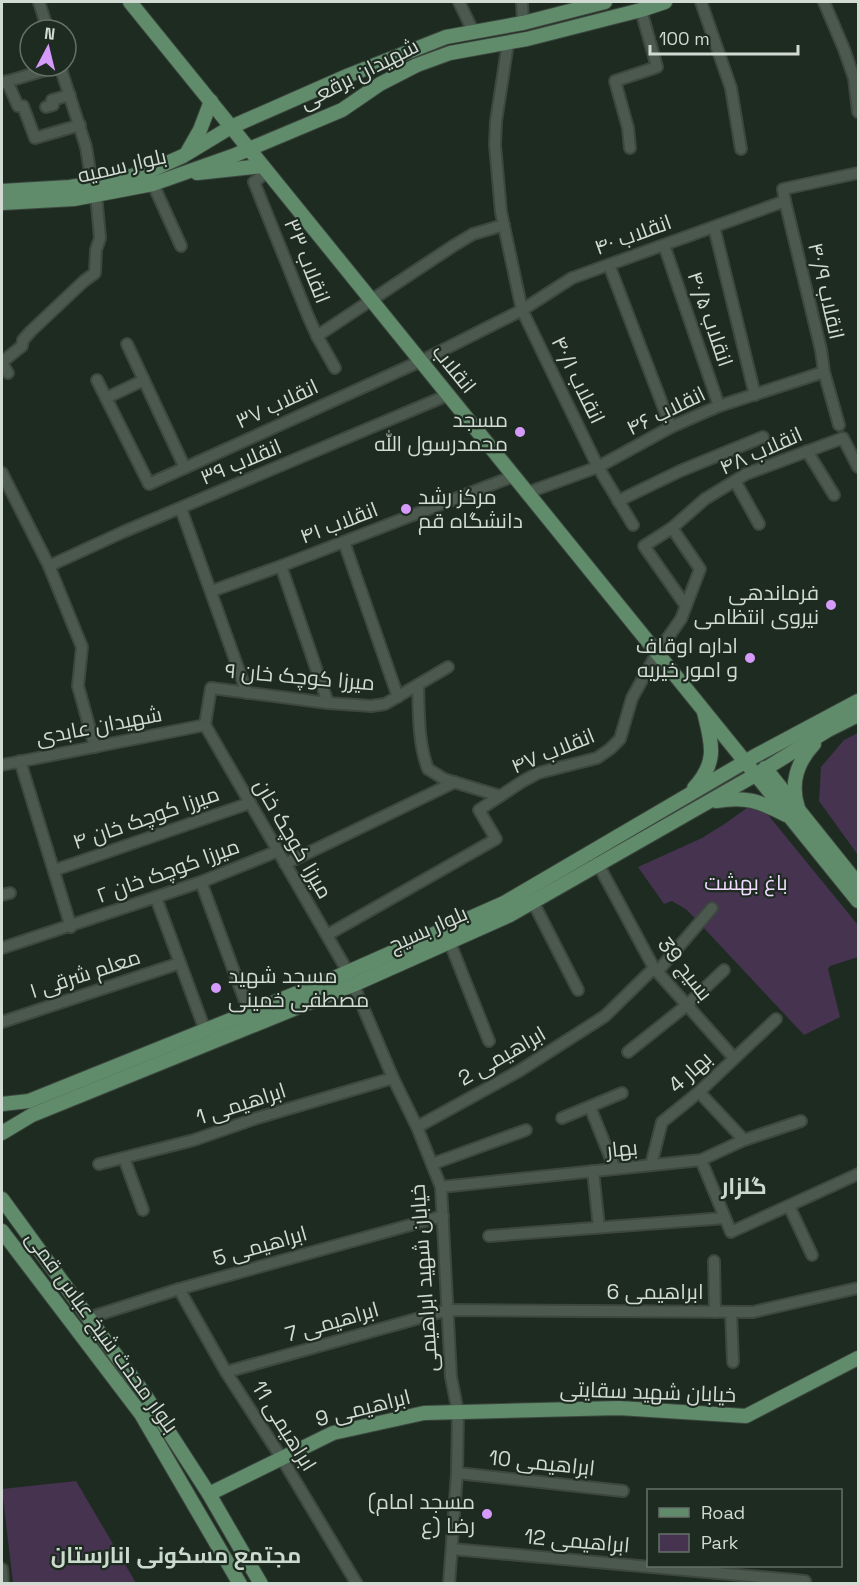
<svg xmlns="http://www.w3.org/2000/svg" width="860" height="1585" font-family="'Space Grotesk',Cairo,sans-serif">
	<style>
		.green { fill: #453350 }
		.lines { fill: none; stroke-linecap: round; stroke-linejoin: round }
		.minor-casing { stroke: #3d473f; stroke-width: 14 }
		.major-casing { stroke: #3d473f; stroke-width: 16 }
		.minor { stroke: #4b594e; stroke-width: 10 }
		.major { stroke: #608c6b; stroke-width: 14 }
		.poi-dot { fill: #d69bfa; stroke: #1e2b21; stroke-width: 2 }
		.labels { text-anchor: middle; stroke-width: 4.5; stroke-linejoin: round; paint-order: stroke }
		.street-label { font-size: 21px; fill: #d2dad4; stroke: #1e2b21 }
		.poi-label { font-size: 21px; fill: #d2dad4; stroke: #1e2b21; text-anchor: end }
		.park-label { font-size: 21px; fill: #f0dafe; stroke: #1e2b21 }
		.neighbourhood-label { font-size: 22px; font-weight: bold; fill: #cadacd; stroke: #1e2b21 }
	</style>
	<rect width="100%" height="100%" fill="#1e2b21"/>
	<g class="green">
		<polygon points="858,733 858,855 819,801 821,767 844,740"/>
		<polygon points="751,805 764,810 858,925 858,957 830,966 828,969 840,1017 804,1035 687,910 672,901 664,904 638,867 702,838 726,823"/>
		<polygon points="76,1481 136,1583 13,1583 2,1489"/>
	</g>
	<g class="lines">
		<g class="minor-casing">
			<g id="minor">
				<polyline points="39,2 48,30"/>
				<polyline points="459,2 473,31"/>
				<polyline points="522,2 523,23"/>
				<polyline points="701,2 731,88 741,149"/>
				<polyline points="824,2 844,49 854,78 858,112"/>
				<polyline points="508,43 496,121 495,145 501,212 522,310 598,467 633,525"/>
				<polyline points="60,66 86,147 92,184"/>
				<polyline points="7,81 18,106 23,106 35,138 80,125"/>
				<polyline points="2,83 59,66"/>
				<polyline points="46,107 53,105 52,100 70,95"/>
				<polyline points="630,148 628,128 615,81 657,67 641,10"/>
				<polyline points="267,172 254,182 308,316 317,336 335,368"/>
				<polyline points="153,184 181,246"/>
				<polyline points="785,201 821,350 824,372 839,425"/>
				<polyline points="714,227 755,395"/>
				<polyline points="664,245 719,406"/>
				<polyline points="609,265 671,427"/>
				<polyline points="317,336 453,246 473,234 504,225"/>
				<polyline points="127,344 185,468"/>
				<polyline points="2,362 22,346 23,340 31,331 84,281 95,273 96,250 100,238 96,194"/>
				<polyline points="2,363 8,373"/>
				<polyline points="97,380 149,484 421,361 522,310 572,278 785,201 783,189 858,173"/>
				<polyline points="106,398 144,380"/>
				<polyline points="807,451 834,495"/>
				<polyline points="2,473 49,566 82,647 78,686 95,747"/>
				<polyline points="735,481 759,524"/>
				<polyline points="529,492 598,467 671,427 719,406 824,372"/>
				<polyline points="618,501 680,471 763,437"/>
				<polyline points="181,509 247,693"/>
				<polyline points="672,528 644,546 686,606"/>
				<polyline points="344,542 398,697"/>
				<polyline points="49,566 123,532 448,395"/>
				<polyline points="281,566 328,703"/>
				<polyline points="212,591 281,566 514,476"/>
				<path d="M418 686C419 714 418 743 428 769L444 779 500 796"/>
				<polyline points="205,725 348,972 393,1078 417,1127 441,1187 451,1377 458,1412 457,1473 449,1584"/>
				<polyline points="205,725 211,688 328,703 371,706 385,704 448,667"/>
				<polyline points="20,761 71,927"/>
				<polyline points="2,765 205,725"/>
				<polyline points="285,864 455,782"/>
				<polyline points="598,864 654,968 734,1058"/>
				<polyline points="55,870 250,803"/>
				<polyline points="201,882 249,1012"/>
				<polyline points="2,895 10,893"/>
				<polyline points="156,898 205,1030"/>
				<polyline points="533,902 578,990"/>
				<polyline points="327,935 496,839 479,810 523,781 538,773 597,758 610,749 620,739 632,698 657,653 681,619 700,569 672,528 705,499 746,474 843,438 858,467"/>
				<polyline points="450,943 489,1041"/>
				<polyline points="2,948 201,882 278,851"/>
				<polyline points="657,972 712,908"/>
				<polyline points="2,1022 180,963"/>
				<polyline points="628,1052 687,1005 724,970"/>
				<polyline points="699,1092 744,1140"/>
				<polyline points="590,1107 615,1169"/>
				<polyline points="562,1118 622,1093"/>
				<polyline points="417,1127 519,1071 605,1016 654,968"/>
				<polyline points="124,1158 143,1210"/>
				<polyline points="701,1160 731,1232 858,1174"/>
				<polyline points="99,1164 194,1140 257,1118 393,1078"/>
				<polyline points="432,1164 526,1130"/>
				<polyline points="651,1165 662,1122 699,1092 776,1019"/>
				<polyline points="593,1171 599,1227"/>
				<polyline points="441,1187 701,1160 744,1140 801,1121"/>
				<polyline points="789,1206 812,1255"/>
				<polyline points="489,1236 725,1218"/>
				<polyline points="714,1261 715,1312"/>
				<polyline points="179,1289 226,1372 281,1457 357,1584"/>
				<polyline points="731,1312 733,1362"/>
				<polyline points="88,1318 179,1289 443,1216"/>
				<polyline points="226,1372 448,1310 753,1312 858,1288"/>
				<polyline points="457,1473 623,1491"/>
				<polyline points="452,1549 805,1581"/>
				<polyline points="2,1569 3,1584"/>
			</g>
		</g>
		<g class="major-casing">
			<g id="major">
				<polyline points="130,2 858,901"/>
				<polyline points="188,151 200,130 211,101"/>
				<polyline points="197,173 262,166"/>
				<polyline points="2,191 70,187 119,179 147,172 183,156 231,127 347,76 446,37 523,23 605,2"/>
				<polyline points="2,203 74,199 153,184 235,155 342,110 380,84 417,65 450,53 527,39 641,10 665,2"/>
				<polyline points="765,768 858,884"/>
				<path d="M694 788C718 762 712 744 704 712"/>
				<path d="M716 801C746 796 759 801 786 815"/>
				<path d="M798 808C790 784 797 762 814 744"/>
				<polyline points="2,1104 29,1101 332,979 504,903 755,756 858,701"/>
				<polyline points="2,1133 32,1115 353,985 510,915 757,774 828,730 858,715"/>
				<polyline points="2,1199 145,1395 209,1494 261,1584"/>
				<polyline points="2,1231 141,1414 240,1584"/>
				<polyline points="209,1494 333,1433 424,1413 619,1408 746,1416 858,1358"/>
			</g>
		</g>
		<use href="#minor" class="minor"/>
		<use href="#major" class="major"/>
	</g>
	<g class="poi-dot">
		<circle cx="520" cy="432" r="6"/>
		<circle cx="406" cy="509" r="6"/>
		<circle cx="831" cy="605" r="6"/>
		<circle cx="750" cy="658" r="6"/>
		<circle cx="216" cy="988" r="6"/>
		<circle cx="487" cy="1514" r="6"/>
	</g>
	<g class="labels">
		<g class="street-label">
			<text transform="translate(359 74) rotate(-27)" y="7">شهیدان برقعی</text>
			<text transform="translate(122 166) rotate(-13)" y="7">بلوار سمیه</text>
			<text transform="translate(633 235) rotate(-20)" y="7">انقلاب ۴۰</text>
			<text transform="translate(307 261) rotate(68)" y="7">انقلاب ۳۳</text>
			<text transform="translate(826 291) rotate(77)" y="7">انقلاب ۴۰/۹</text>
			<text transform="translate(710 319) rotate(71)" y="7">انقلاب ۴۰/۵</text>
			<text transform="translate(454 369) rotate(51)" y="7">انقلاب</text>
			<text transform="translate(578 380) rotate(64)" y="7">انقلاب ۴۰/۱</text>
			<text transform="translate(277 404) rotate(-25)" y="7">انقلاب ۳۷</text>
			<text transform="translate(666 411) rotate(-26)" y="7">انقلاب ۴۶</text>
			<text transform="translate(761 451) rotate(-24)" y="7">انقلاب ۴۸</text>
			<text transform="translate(241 462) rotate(-23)" y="7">انقلاب ۳۹</text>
			<text transform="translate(339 523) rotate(-21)" y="7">انقلاب ۴۱</text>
			<text transform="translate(300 677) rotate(5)" y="7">میرزا کوچک خان ۹</text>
			<text transform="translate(99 726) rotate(-11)" y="7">شهیدان عابدی</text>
			<text transform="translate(553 751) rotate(-22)" y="7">انقلاب ۴۷</text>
			<text transform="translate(146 818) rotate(-19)" y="7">میرزا کوچک خان ۴</text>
			<text transform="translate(293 839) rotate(60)" y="7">میرزا کوچک خان</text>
			<text transform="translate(168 871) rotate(-20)" y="7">میرزا کوچک خان ۲</text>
			<text transform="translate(428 929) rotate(-24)" y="7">بلوار بسیج</text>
			<text transform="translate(685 969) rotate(52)" y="7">بسیج 39</text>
			<text transform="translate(85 974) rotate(-18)" y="7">معلم شرقی ۱</text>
			<text transform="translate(502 1056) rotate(-30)" y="7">ابراهیمی 2</text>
			<text transform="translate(690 1072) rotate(-42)" y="7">بهار 4</text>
			<text transform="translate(241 1104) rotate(-18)" y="7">ابراهیمی 1</text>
			<text transform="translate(622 1149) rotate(-6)" y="7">بهار</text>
			<text transform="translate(260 1246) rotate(-16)" y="7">ابراهیمی 5</text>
			<text transform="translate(424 1278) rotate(-94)" y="7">خیابان شهید ابراهیمی</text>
			<text x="655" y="1299">ابراهیمی 6</text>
			<text transform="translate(332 1322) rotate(-16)" y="7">ابراهیمی 7</text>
			<text transform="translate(102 1332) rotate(54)" y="7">بلوار محدث شیخ عباس قمی</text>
			<text transform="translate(648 1392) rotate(2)" y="7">خیابان شهید سقایتی</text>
			<text transform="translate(363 1408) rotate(-14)" y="7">ابراهیمی 9</text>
			<text transform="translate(284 1426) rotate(58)" y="7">ابراهیمی 11</text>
			<text transform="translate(542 1463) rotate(6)" y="7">ابراهیمی 10</text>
			<text transform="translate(577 1541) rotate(5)" y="7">ابراهیمی 12</text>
		</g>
		<g class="poi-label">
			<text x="508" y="427">مسجد<tspan x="508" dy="24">محمدرسول الله</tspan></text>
			<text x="418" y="504" text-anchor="start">مرکز رشد<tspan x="418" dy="24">دانشگاه قم</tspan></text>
			<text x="819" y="600">فرماندهی<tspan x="819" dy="24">نیروی انتظامی</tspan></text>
			<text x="738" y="653">اداره اوقاف<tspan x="738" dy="24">و امور خیریه</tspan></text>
			<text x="228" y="983" text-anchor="start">مسجد شهید<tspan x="228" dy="24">مصطفی خمینی</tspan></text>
			<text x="475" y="1509">(مسجد امام<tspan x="475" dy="24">رضا (ع</tspan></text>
		</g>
		<g class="park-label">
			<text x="746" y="890">باغ بهشت</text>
		</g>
		<g class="neighbourhood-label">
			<text x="744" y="1194">گلزار</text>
			<text x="176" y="1563">مجتمع مسکونی انارستان</text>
		</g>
	</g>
	<rect width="860" height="1585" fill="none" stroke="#d2dad4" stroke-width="6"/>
	<rect x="647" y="1489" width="195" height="78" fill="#1e2b21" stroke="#667169" stroke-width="1.5"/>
	<rect x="659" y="1508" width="30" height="9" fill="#608c6b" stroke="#667169" stroke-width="1.5"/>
	<text x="701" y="1519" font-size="18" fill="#d2dad4">Road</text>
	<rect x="659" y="1534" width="30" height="18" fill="#453350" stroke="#667169" stroke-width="1.5"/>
	<text x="701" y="1549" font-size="18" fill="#d2dad4">Park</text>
	<g transform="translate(48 48) rotate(7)"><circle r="28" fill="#1e2b21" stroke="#667169" stroke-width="1.5"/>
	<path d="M0-4.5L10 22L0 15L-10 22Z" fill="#d69bfa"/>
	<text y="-9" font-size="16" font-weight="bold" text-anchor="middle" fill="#d2dad4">N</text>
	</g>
	<path d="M650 45v9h148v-9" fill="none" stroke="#d2dad4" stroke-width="3"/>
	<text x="659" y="45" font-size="18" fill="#d2dad4" stroke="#1e2b21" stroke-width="4.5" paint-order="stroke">100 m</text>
</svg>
